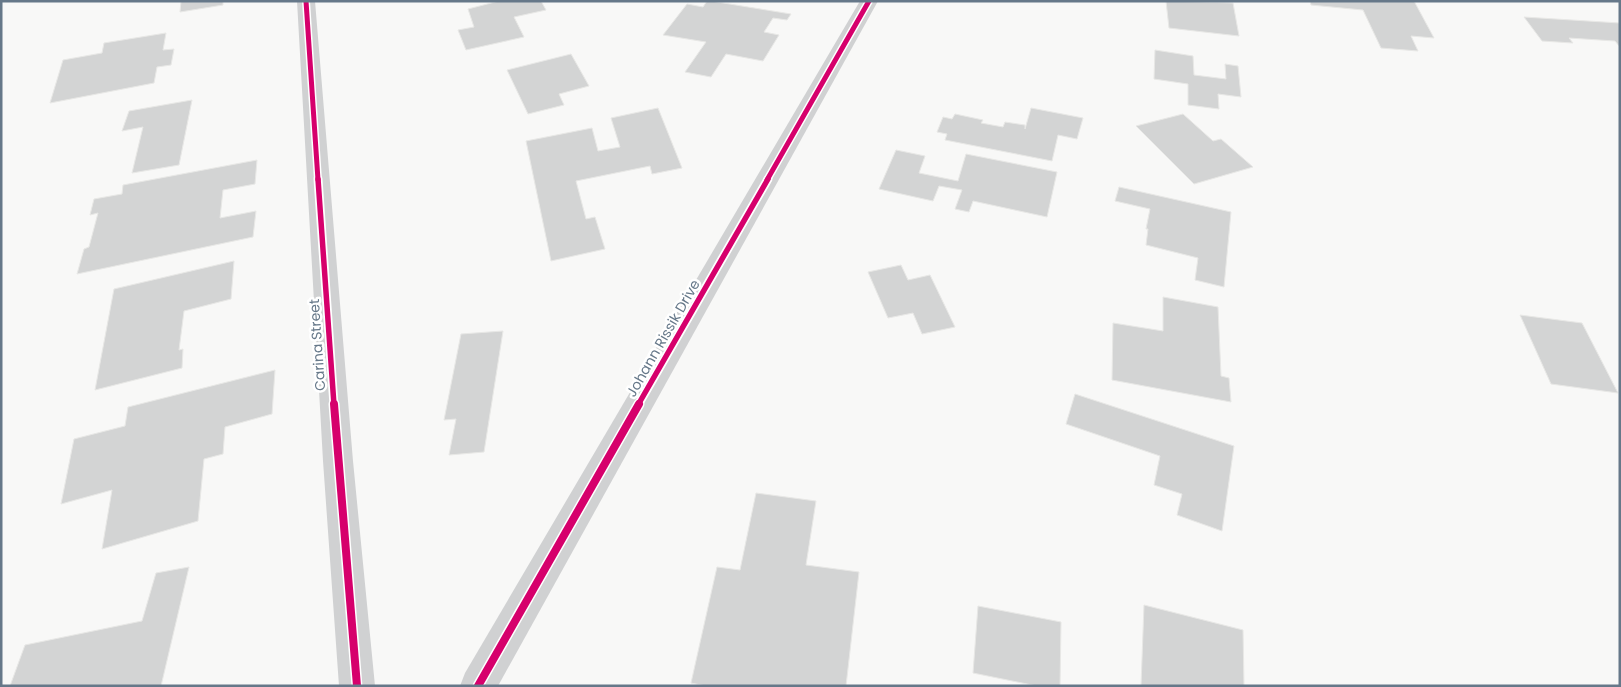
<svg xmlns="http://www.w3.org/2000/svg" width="1621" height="687" font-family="Poppins,sans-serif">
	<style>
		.building { fill: #d3d4d4; stroke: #e8e8e6 }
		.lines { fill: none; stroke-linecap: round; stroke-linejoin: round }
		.street { fill: #d0d1d2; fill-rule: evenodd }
		.cycleway-far2-casing { stroke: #fff; stroke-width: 8 }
		.cycleway-far1-casing { stroke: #fff; stroke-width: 9 }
		.cycleway-casing { stroke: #fff; stroke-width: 11 }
		.cycleway-far2 { stroke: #d6006c; stroke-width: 5 }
		.cycleway-far1 { stroke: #d6006c; stroke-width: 5.5 }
		.cycleway { stroke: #d6006c; stroke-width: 8 }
		.labels { text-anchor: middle; stroke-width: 5; stroke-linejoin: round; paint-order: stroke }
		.street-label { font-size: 14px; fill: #667889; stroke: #fff }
	</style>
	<rect width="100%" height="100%" fill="#f8f8f7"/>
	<g class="building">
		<polygon points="181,1 223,1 223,5 180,12"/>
		<polygon points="499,1 541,1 546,10 514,17 524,37 466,50 458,30 474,27 468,9"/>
		<polygon points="707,1 711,1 791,14 787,20 773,18 764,32 779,35 763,61 726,54 711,77 685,72 706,42 663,35 687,4 703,7"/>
		<polygon points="1166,1 1233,3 1239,36 1169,28"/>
		<polygon points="1310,1 1414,1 1434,38 1411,36 1418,51 1381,48 1363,10 1311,5"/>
		<polygon points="1524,17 1620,23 1620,47 1615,41 1569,38 1573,43 1542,41"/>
		<polygon points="166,33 163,50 174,49 171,65 157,67 154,83 50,103 63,60 102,53 104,43"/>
		<polygon points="1155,50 1193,56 1194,75 1226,79 1225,64 1238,66 1241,97 1218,94 1219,109 1188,105 1188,84 1154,79"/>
		<polygon points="571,54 589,86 559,94 564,105 528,114 507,70"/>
		<polygon points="192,100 179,165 132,173 143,127 122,131 129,111"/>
		<polygon points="658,108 682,168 652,174 650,166 576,181 586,219 595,217 605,249 551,261 526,141 592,128 598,151 620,147 611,118"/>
		<polygon points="1031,108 1083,118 1077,139 1058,135 1052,161 945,140 947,134 937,132 943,117 952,119 955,114 983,120 981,123 1003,127 1005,122 1025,125 1025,129"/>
		<polygon points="1183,114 1213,141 1221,139 1253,167 1194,184 1136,126"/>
		<polygon points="896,150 925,156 919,173 958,181 966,154 1057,172 1047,217 973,201 969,212 955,209 962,190 939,186 933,201 879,189"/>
		<polygon points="257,160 255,184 223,190 220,218 256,211 253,237 77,274 84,249 89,247 98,213 90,215 94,199 122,194 123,185"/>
		<polygon points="1119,187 1231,212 1224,287 1195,280 1198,258 1146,245 1148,229 1146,229 1150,209 1115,201"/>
		<polygon points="234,261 231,299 184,311 179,350 183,349 182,368 95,390 114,289"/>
		<polygon points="901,265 908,280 930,275 955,327 922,334 913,313 888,318 868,272"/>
		<polygon points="1163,297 1218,307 1221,376 1229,378 1231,402 1112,380 1113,323 1163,331"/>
		<polygon points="1520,315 1582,323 1618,393 1551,384"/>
		<polygon points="503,331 484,452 449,455 456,419 444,420 461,334"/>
		<polygon points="275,370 272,414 225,427 223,454 204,459 198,521 102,549 112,490 61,504 74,439 125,426 128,407"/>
		<polygon points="1075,394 1234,446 1222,531 1177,515 1182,494 1154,485 1160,456 1066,424"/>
		<polygon points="756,493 816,501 806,565 859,572 846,686 706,686 691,683 717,567 740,570"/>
		<polygon points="189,567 161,686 10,686 25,645 142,621 156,573"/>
		<polygon points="1144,605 1243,630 1244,686 1141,686"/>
		<polygon points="978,606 1061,622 1060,686 1037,686 973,673"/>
	</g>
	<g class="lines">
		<g class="street">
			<polygon points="297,1 315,1 353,461 375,686 339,686 323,461"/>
			<polygon points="860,1 878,1 498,686 460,686 465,673"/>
		</g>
		<g class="cycleway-far2-casing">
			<g id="cycleway-far2">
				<polyline points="306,1 318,180"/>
				<polyline points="767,180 869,1"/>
			</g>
		</g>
		<g class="cycleway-far1-casing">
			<g id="cycleway-far1">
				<polyline points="318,179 334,405"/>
				<polyline points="638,405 768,179"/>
			</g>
		</g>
		<g class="cycleway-casing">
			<g id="cycleway">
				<polyline points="334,404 357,686"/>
				<polyline points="478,686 639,404"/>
			</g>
		</g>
		<use href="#cycleway-far2" class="cycleway-far2"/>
		<use href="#cycleway-far1" class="cycleway-far1"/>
		<use href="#cycleway" class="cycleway"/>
	</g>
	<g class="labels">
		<g class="street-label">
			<text transform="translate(663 338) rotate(-60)" y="5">Johann Rissik Drive</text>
			<text transform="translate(317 345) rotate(-94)" y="5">Carina Street</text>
		</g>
	</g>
	<rect width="1621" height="687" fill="none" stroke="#667889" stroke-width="5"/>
</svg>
